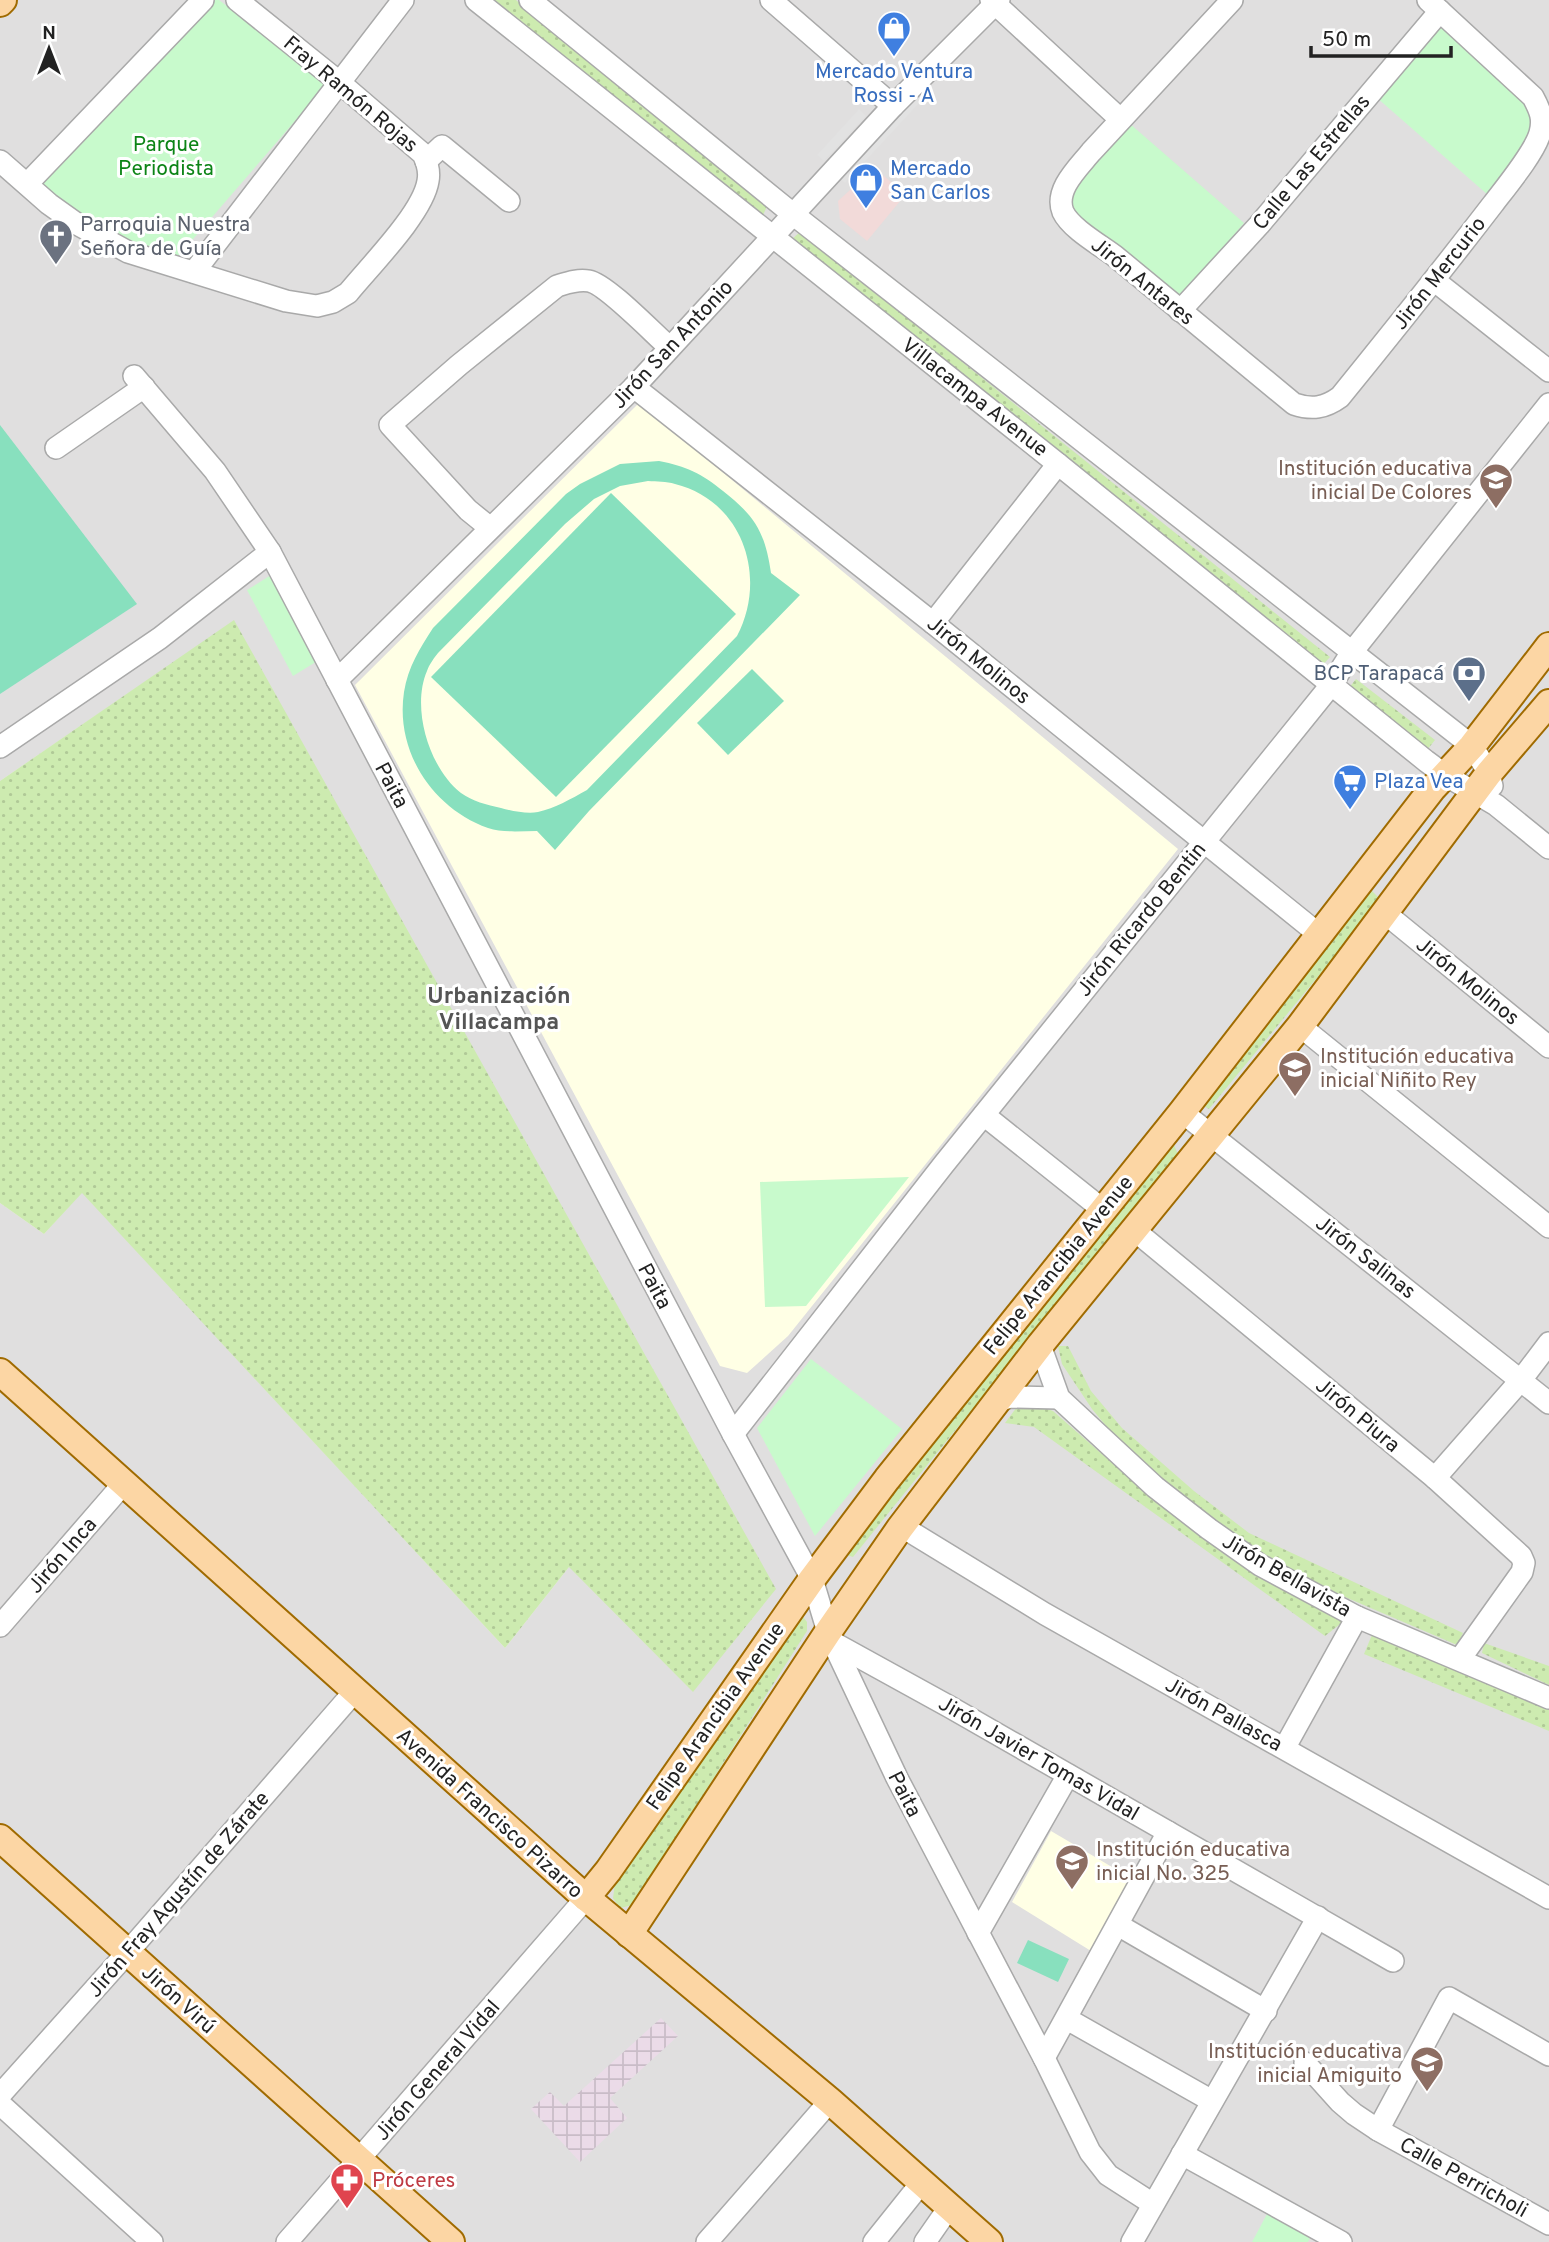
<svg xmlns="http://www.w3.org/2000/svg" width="1549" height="2242" font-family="Overpass,sans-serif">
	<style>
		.residential { fill: #e0dfdf }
		.commercial { fill: #f2dad9 }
		.industrial { fill: url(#industrial-grid) }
		.education { fill: #ffffe5 }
		.grass { fill: url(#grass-dots) }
		.park { fill: #c8facc }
		.pitch { fill: #88e0be; fill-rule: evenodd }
		.parking { fill: #e2e2e2 }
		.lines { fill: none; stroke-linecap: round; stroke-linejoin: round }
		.minor-casing { stroke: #a9a9a9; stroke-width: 24 }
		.major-casing { stroke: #a06b00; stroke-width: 30 }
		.minor { stroke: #fff; stroke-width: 21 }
		.major { stroke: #fcd6a4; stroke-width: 26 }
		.labels { text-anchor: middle; stroke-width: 6; stroke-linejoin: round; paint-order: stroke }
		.shop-label { font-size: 21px; fill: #366cbe; stroke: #fff; text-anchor: start }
		.street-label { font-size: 21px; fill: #222; stroke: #fff }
		.park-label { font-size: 21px; fill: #0c8416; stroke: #fff }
		.worship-label { font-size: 21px; fill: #5b616d; stroke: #fff; text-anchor: start }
		.education-label { font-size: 21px; fill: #785e54; stroke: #fff; text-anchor: end }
		.service-label { font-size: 21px; fill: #4e5e75; stroke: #fff; text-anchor: end }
		.health-label { font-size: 21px; fill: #be3a42; stroke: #fff; text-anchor: start }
		.neighbourhood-label { font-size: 23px; font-weight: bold; fill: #555; stroke: #fff }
	</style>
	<defs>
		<pattern id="industrial-grid" width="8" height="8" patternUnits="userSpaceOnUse" patternTransform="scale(1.75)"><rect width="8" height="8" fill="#ebdbe8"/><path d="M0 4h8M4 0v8" fill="none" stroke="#c9bcc7"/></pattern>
		<pattern id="grass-dots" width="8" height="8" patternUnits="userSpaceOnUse" patternTransform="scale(1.75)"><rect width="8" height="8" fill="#cdebb0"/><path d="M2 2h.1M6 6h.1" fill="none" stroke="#b0c997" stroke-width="1.8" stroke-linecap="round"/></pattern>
	</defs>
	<rect width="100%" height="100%" fill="#f2efe9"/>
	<polygon class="residential" points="0,0 1549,0 1549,2242 0,2242 0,1203 44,1234 82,1192 505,1648 569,1567 234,621 0,781"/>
	<polygon class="commercial" points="874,168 906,194 867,241 840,219 838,201"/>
	<polygon class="industrial" points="661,2018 678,2036 610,2098 627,2118 580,2162 531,2109 550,2092 564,2106"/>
	<g class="education">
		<polygon points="639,403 1178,849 788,1336 747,1373 720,1366 355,685"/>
		<polygon points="1051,1831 1134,1880 1091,1951 1012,1902"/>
	</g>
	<g class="grass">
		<polygon points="494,0 516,0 767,206 761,220"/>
		<polygon points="800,232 1330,657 1320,668 791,240"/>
		<polygon points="234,620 776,1589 693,1692 569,1567 505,1648 82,1193 44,1234 0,1203 0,781"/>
		<polygon points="1356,679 1435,740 1427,750 1348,689"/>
		<polygon points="1370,889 1381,900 1209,1109 1200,1104"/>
		<polygon points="1173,1143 1178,1154 853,1557 847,1555 848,1546"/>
		<polygon points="1058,1346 1068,1346 1091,1391 1122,1428 1194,1491 1249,1533 1463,1633 1457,1645 1296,1576 1179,1500 1121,1444 1092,1409 1062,1364"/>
		<polygon points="1022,1400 1053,1411 1135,1483 1228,1557 1344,1621 1325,1636 1034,1427 1005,1423"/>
		<polygon points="800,1613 807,1622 807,1631 633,1905 620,1908 613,1898 615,1883"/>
		<polygon points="1374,1630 1549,1703 1549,1731 1364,1654"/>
		<polygon points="1484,1643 1549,1666 1549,1685 1482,1653"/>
	</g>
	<g class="park">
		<polygon points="214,0 219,0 327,84 175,260 84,223 39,183 207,2"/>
		<polygon points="1445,27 1529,99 1534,135 1488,195 1376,97 1437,28"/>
		<polygon points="1129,123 1244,223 1182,296 1173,295 1071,216 1067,193"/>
		<polygon points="271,575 319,660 293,676 247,590"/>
		<polygon points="909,1177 806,1306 765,1307 760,1182"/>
		<polygon points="811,1359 902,1429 815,1536 757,1428"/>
		<polygon points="1267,2214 1310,2238 1308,2242 1252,2242"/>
	</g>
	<g class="pitch">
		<polygon points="0,425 137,604 0,694"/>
		<path d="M659 461C686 466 702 474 723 491 755 516 765 532 771 573L800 595 589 811 555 850 537 831C521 831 503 833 488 828 432 808 395 751 404 692 408 667 420 648 433 628L566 494 580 484 620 464ZM648 481C657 482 666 481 675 484 743 501 768 577 737 636L587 790C571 799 555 808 538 812 527 814 512 811 501 808 487 805 472 801 461 793 429 768 411 708 427 671 429 665 434 658 438 653L565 524 594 499 620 486Z"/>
		<polygon points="611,493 736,614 556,797 431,677"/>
		<polygon points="752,669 784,701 728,755 697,723"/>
		<polygon points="1028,1940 1069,1959 1058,1982 1017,1963"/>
	</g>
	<g class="parking">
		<polygon points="914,91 923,99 845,183 835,174"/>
		<polygon points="859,109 866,116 824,161 817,155"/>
	</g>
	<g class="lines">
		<g class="minor-casing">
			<g id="minor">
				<polyline points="476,0 1058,464 1426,761 1445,775 1496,805 1549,848"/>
				<polyline points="530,0 794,215 1472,746 1489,773 1492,786"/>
				<polyline points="771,0 893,106"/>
				<polyline points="991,0 1120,119"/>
				<path d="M1232 0 1091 152C1078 168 1054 190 1063 212 1071 229 1102 246 1116 257 1175 306 1234 355 1294 404 1312 410 1325 408 1340 397 1392 333 1443 269 1493 204 1506 187 1535 152 1540 133 1544 119 1540 110 1533 97L1428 0"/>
				<path d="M0 161 49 204 77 224 128 252 286 301 317 306 333 302 348 293C370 266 423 213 428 181 430 171 427 162 423 154L339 82 237 0"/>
				<polyline points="426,161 442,146 509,201"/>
				<polyline points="27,184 203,0"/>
				<polyline points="194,272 403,0"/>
				<polyline points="1435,281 1549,371"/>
				<polyline points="1180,311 1259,225 1440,11"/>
				<polyline points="134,376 215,471 270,552 733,1434 812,1579 828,1632 897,1778 1044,2058 1090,2152 1108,2175 1153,2204"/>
				<polyline points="634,387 933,623 1321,936"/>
				<polyline points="56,448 144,387"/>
				<path d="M489 527 468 510 390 425 459 365 557 286C567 283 577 279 589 281 606 284 653 333 669 347"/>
				<polyline points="933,623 1058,464"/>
				<polyline points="337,680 634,387 893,106 999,0"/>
				<polyline points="0,747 160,638 270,552"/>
				<polyline points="1386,914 1549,1047"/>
				<polyline points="1300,1026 1549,1227"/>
				<polyline points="1182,1112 1549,1403"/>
				<polyline points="984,1115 1102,1209"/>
				<polyline points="1134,1230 1435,1478 1521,1556 1524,1563 1522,1572 1460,1659"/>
				<polyline points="1040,1345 1059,1398 1155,1487 1209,1529 1260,1565 1357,1617 1549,1698"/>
				<polyline points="995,1402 1010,1397 1059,1398"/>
				<polyline points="733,1434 944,1164 1331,685 1352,652 1549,404"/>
				<polyline points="1435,1478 1521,1380 1549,1343"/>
				<polyline points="901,1526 1045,1614 1549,1898"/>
				<polyline points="0,1626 124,1483"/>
				<polyline points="832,1642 950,1707 1393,1961"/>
				<polyline points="1285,1747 1357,1617"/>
				<polyline points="1118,1925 1266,2011"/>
				<polyline points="978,1933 1068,1775"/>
				<polyline points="1067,2019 1212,2101"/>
				<polyline points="1044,2058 1168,1832"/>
				<polyline points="1305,2063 1340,2102 1354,2114 1378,2130 1549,2224"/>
				<polyline points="0,2095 127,1953 354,1692"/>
				<polyline points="0,2104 152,2242"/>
				<polyline points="1378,2130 1449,1998 1549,2055"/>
				<polyline points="1182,2154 1341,2242"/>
				<polyline points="287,2242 586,1898"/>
				<polyline points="707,2242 830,2101"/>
				<polyline points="874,2242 922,2182"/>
				<polyline points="925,2242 950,2206"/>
				<polyline points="1132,2242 1318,1917"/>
			</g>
		</g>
		<g class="major-casing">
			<g id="major">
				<polyline points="0,3 3,0"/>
				<polyline points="0,1372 577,1890 830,2101 989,2242"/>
				<polyline points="0,1838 451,2242"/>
				<polyline points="586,1898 608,1871 812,1579 887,1479 1182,1112 1432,789 1472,746 1549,646"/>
				<polyline points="629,1934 828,1632 900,1528 1040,1345 1300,1026 1489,773 1549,703"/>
			</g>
		</g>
		<use href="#minor" class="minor"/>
		<use href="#major" class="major"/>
	</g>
	<defs>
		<g id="shop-pin" transform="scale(1.75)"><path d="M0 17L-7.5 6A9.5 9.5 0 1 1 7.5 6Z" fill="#3f7fe0" stroke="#fff"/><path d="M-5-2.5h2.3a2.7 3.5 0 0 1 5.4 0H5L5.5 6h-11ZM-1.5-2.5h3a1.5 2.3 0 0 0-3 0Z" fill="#fff"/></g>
		<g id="church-pin" transform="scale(1.75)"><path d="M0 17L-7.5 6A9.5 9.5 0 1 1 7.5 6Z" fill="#6b7280" stroke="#fff"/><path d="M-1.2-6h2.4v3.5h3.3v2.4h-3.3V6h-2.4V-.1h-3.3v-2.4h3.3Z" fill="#fff"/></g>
		<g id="school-pin" transform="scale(1.75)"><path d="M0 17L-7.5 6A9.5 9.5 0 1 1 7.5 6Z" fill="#8d6e63" stroke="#fff"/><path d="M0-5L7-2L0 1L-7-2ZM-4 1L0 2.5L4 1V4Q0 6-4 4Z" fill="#fff"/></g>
		<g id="bank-pin" transform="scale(1.75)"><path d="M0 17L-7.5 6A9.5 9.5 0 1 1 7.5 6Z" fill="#5c6f8a" stroke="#fff"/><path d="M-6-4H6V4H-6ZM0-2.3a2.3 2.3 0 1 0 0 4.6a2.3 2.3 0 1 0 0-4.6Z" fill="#fff"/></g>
		<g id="supermarket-pin" transform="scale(1.75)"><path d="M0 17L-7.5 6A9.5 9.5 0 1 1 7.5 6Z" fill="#3f7fe0" stroke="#fff"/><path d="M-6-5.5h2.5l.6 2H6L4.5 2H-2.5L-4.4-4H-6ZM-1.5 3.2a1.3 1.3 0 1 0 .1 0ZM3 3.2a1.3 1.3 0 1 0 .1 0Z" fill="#fff"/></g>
		<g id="pharmacy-pin" transform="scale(1.75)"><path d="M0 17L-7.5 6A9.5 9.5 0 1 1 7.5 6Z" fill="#e0444e" stroke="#fff"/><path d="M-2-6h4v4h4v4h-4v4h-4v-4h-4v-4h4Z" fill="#fff"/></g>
	</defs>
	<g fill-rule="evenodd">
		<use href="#shop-pin" x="894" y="28"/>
		<use href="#shop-pin" x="866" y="180"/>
		<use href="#church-pin" x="56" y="236"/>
		<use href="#school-pin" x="1496" y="480"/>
		<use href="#bank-pin" x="1469" y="673"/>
		<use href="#supermarket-pin" x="1350" y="781"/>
		<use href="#school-pin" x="1295" y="1068"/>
		<use href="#school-pin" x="1072" y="1861"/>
		<use href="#school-pin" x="1427" y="2063"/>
		<use href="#pharmacy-pin" x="347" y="2180"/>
	</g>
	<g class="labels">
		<g class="shop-label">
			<text x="894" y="78" text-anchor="middle">Mercado Ventura<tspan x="894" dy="24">Rossi - A</tspan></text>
			<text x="890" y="175">Mercado<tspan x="890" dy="24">San Carlos</tspan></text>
			<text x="1374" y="788">Plaza Vea</text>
		</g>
		<g class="street-label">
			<text transform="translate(351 94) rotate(40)" y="7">Fray Ramón Rojas</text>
			<text transform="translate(1311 162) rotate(-50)" y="7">Calle Las Estrellas</text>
			<text transform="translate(1439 273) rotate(-52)" y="7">Jirón Mercurio</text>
			<text transform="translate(1143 281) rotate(39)" y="7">Jirón Antares</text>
			<text transform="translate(672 344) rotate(-47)" y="7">Jirón San Antonio</text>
			<text transform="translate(975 397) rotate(38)" y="7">Villacampa Avenue</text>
			<text transform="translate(979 660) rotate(39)" y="7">Jirón Molinos</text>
			<text transform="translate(392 785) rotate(62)" y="7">Paita</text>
			<text transform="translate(1141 919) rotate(-51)" y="7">Jirón Ricardo Bentin</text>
			<text transform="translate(1468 981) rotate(39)" y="7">Jirón Molinos</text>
			<text transform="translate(1366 1257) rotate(38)" y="7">Jirón Salinas</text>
			<text transform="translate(1058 1265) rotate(-51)" y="7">Felipe Arancibia Avenue</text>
			<text transform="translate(655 1286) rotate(62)" y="7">Paita</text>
			<text transform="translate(1358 1415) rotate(40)" y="7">Jirón Piura</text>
			<text transform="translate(62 1555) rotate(-49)" y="7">Jirón Inca</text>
			<text transform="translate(1287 1575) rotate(30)" y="7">Jirón Bellavista</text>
			<text transform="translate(1224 1714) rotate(29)" y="7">Jirón Pallasca</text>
			<text transform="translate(715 1716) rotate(-55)" y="7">Felipe Arancibia Avenue</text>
			<text transform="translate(1039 1758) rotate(30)" y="7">Jirón Javier Tomas Vidal</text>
			<text transform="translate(905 1794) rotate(63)" y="7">Paita</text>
			<text transform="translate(490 1813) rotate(42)" y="7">Avenida Francisco Pizarro</text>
			<text transform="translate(178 1894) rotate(-49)" y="7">Jirón Fray Agustín de Zárate</text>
			<text transform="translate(179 1999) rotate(42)" y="7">Jirón Virú</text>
			<text transform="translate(437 2070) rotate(-49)" y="7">Jirón General Vidal</text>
			<text transform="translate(1464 2177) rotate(29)" y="7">Calle Perricholi</text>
		</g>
		<g class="park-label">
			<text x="166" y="151">Parque<tspan x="166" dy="24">Periodista</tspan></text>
		</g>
		<g class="worship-label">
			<text x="80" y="231">Parroquia Nuestra<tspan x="80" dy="24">Señora de Guía</tspan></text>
		</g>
		<g class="education-label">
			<text x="1472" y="475">Institución educativa<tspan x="1472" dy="24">inicial De Colores</tspan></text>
			<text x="1320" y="1063" text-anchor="start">Institución educativa<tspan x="1320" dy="24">inicial Niñito Rey</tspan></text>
			<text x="1096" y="1856" text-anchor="start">Institución educativa<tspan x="1096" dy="24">inicial No. 325</tspan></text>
			<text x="1402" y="2058">Institución educativa<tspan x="1402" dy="24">inicial Amiguito</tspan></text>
		</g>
		<g class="service-label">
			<text x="1444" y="680">BCP Tarapacá</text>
		</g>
		<g class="health-label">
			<text x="372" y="2187">Próceres</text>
		</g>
		<g class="neighbourhood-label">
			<text x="499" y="1003">Urbanización<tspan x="499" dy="26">Villacampa</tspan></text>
		</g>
	</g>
	<g transform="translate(49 49)" stroke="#ffffff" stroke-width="5" paint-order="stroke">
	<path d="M0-5L12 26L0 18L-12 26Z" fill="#222222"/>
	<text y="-10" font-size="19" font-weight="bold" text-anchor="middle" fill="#222222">N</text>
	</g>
	<path d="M1311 46v10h140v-10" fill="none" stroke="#222222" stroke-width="3.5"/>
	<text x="1322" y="46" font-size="21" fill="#222222" stroke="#ffffff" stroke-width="5" paint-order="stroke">50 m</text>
</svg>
